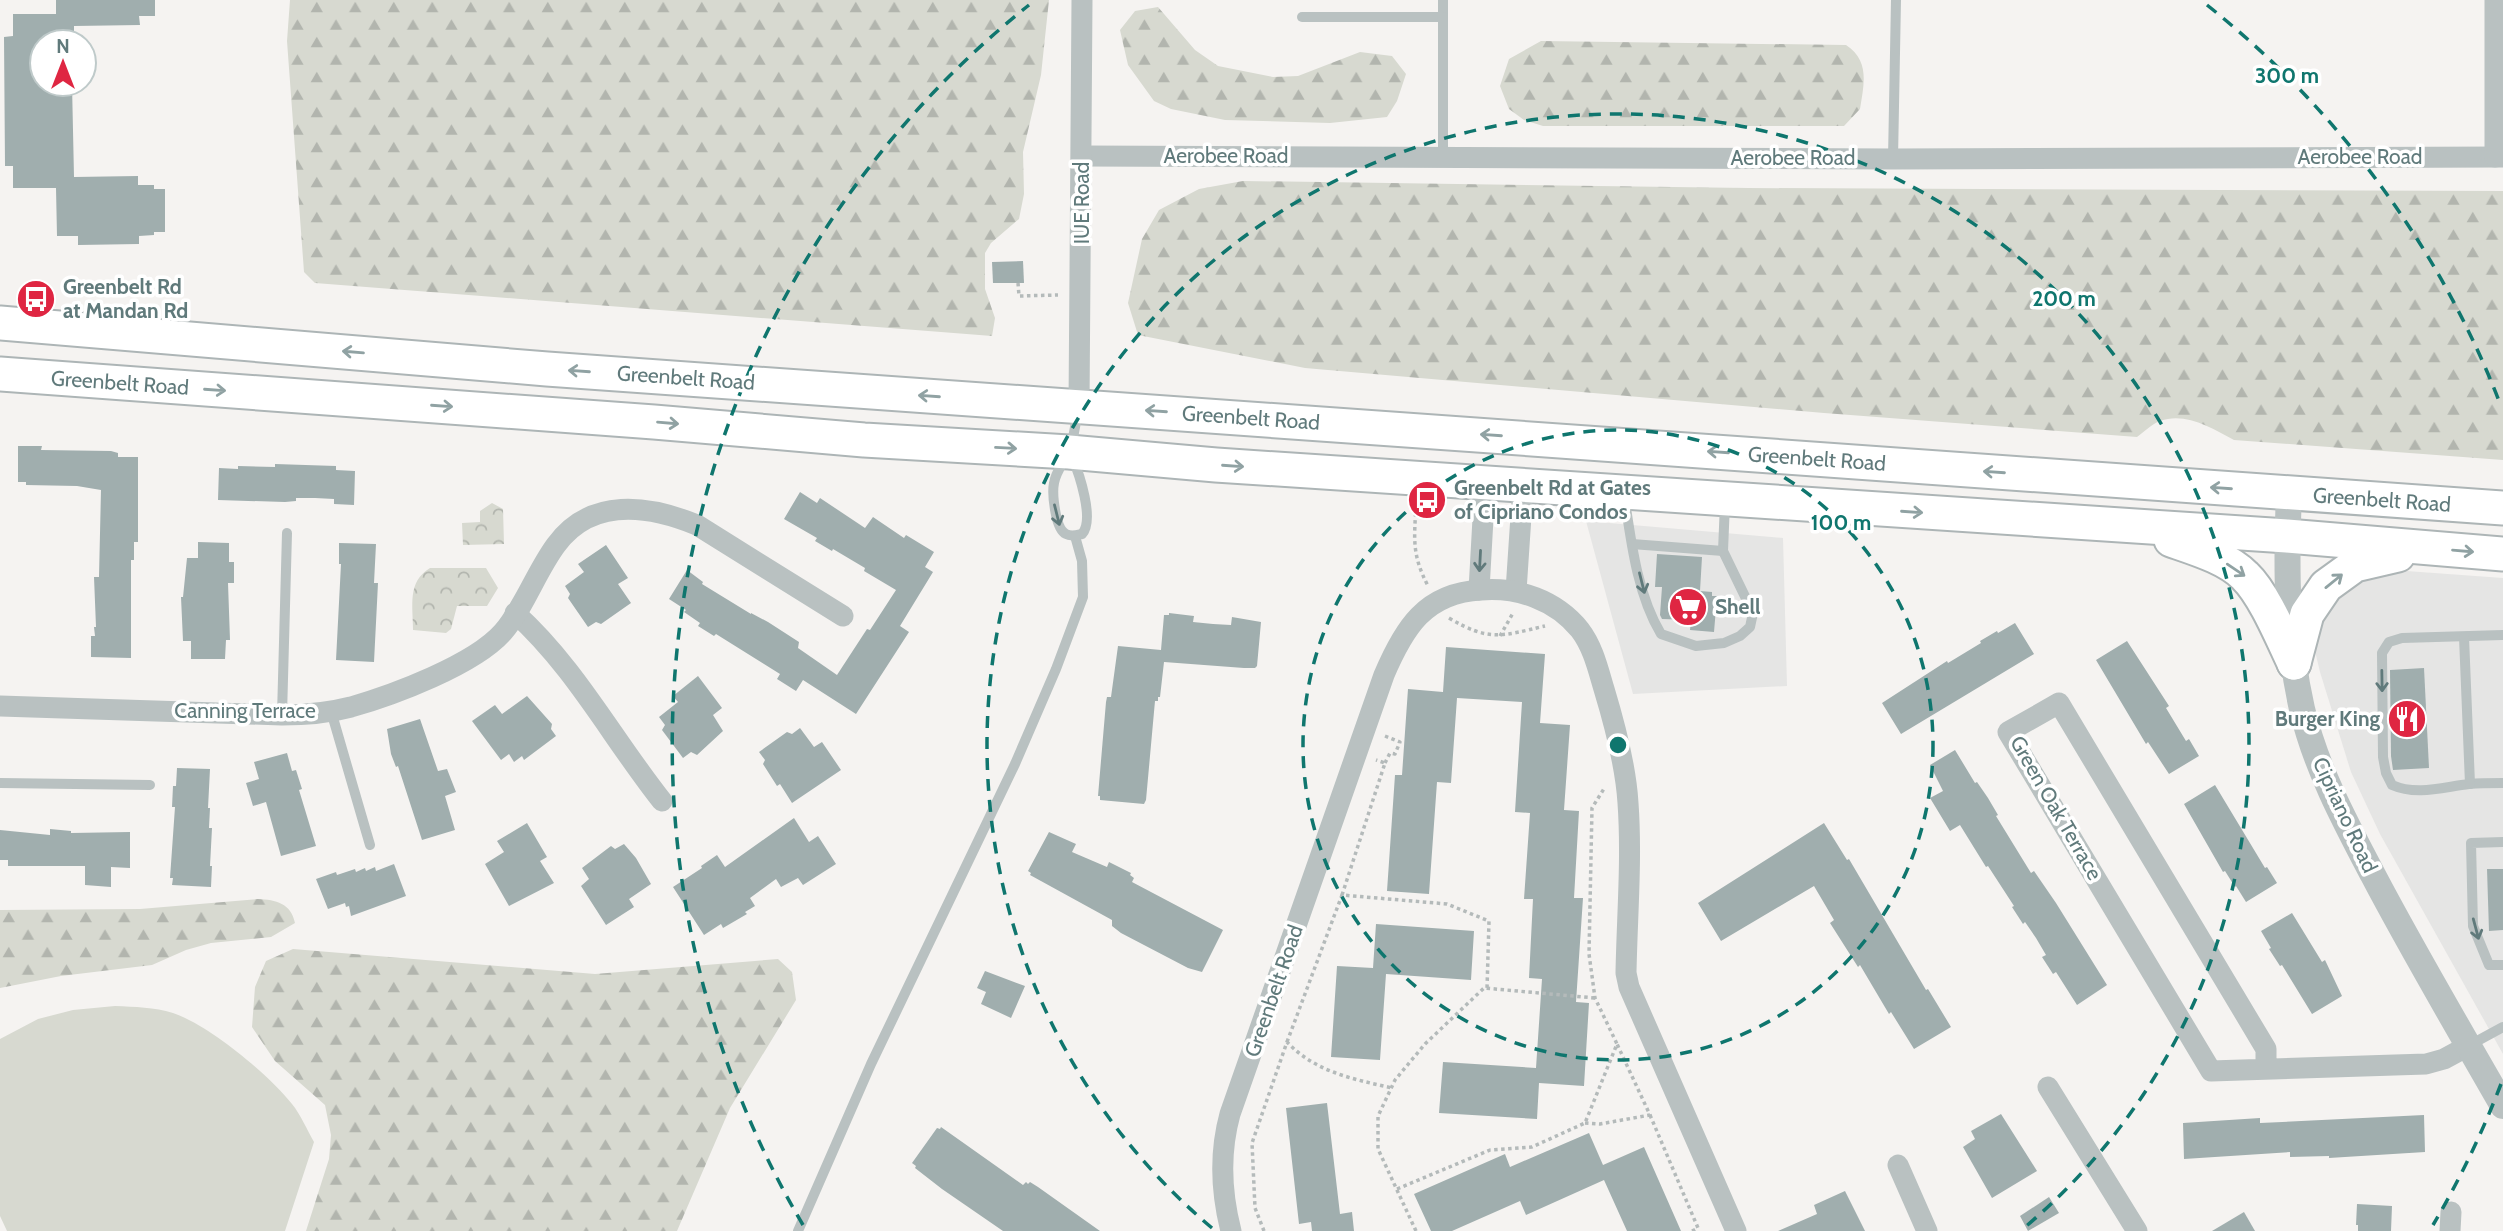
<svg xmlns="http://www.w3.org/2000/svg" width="2503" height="1231" font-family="Cabin,sans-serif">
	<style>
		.built { fill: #e5e5e4 }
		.forest { fill: url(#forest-firs) }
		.park { fill: url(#park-crowns) }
		.garden { fill: #d7d9d0 }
		.building { fill: #a0aeae }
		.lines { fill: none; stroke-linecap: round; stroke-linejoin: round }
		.primary-casing { stroke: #adb5b6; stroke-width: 37 }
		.path { stroke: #b4baba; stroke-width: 3.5; stroke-dasharray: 3.5 3.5; stroke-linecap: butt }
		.service { stroke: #b9c1c1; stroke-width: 10 }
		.minor { stroke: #b9c1c1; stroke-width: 21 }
		.tertiary { stroke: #b9c1c1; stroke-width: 26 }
		.primary { stroke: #fff; stroke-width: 33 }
		.oneway { stroke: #90a2a3 }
		.oneway2 { stroke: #607a7b }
		.ring { fill: none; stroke: #0f766e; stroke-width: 3.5; stroke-dasharray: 12 9 }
		.labels { text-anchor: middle; stroke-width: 7; stroke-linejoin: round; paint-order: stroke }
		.street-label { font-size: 21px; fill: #607a7b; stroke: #fff }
		.poi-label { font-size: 21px; font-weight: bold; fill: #607a7b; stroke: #fff; text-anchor: start }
		.centre { fill: #0f766e; stroke: #fff; stroke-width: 3.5 }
		.ring-label { font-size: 21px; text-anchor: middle; font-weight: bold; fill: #0f766e; stroke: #fff; stroke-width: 7; stroke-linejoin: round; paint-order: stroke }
	</style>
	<defs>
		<pattern id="forest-firs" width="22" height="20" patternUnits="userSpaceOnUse" patternTransform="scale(1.75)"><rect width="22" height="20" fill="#d7d9d0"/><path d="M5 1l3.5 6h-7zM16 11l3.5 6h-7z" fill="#b2b5ae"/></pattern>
		<pattern id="park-crowns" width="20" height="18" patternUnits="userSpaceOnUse" patternTransform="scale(1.75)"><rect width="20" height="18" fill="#d7d9d0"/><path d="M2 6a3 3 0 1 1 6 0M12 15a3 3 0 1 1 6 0" fill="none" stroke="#b2b5ae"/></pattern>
	</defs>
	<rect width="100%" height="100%" fill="#f5f3f1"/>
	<g class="built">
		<polygon points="1586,521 1783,538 1787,686 1633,694"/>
		<polygon points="2379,569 2503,578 2503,1054 2380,834 2351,772 2320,672 2315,651 2317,624 2333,595"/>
	</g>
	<g class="forest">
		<polygon points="290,0 1049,0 1041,75 1023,152 1024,194 1019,219 991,243 985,253 985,289 995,318 992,336 315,283 304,272 287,41"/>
		<polygon points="1158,7 1195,50 1218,66 1273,77 1298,76 1360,52 1392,56 1406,74 1397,101 1387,117 1330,123 1225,120 1171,109 1154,101 1128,65 1120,30 1135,11"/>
		<path d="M1541 41 1846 45C1870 61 1864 84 1860 109L1844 126H1543L1524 120 1509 109 1500 86 1509 59Z"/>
		<path d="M1243 181 1748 188 2503 191V460L2234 440C2211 428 2186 412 2160 421 2152 424 2144 432 2137 437L1824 413 1305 368 1138 335 1128 303 1142 239 1159 210 1199 189Z"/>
		<path d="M258 899C276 900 291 903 295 923L271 937 211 943 186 950 152 965 61 976 0 988V910L140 909Z"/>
		<polygon points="293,949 595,974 778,959 792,972 796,1000 730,1108 677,1231 306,1231 329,1159 331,1135 325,1105 275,1061 252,1027 255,987 266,961"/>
	</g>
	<g class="park">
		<polygon points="492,503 503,509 504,544 463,545 462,523 480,522 480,511"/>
		<path d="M430 568H486L498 588 487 606H457L451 629 446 633 413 630C413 605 407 582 430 568Z"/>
	</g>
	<path class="garden" d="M115 1006C135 1007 154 1007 173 1013 209 1025 268 1074 292 1104 301 1115 307 1130 314 1142L285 1231H7L0 1216V1039L38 1019 73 1010Z"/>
	<g class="building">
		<polygon points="56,0 155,0 155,16 139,16 140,25 74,26 74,42 42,42 42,84 72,84 74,177 138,176 138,185 154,185 154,189 165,189 165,232 154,232 154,235 139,236 139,244 78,245 78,236 57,236 56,188 13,188 13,166 5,166 4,37 13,36 13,14 56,14"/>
		<polygon points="1023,261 1024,283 993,283 992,262"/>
		<polygon points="18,446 42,446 41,450 111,451 118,453 118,457 138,457 138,542 134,542 134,560 131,560 131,658 91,657 91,636 95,636 94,627 96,627 94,577 99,577 101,490 77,486 26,485 26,482 18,482"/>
		<polygon points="275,464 336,466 336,470 355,471 354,505 334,504 334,499 315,498 296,498 296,501 285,502 218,500 219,468 238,469 238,466 275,467"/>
		<polygon points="800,492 817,503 820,498 865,528 873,517 904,538 906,535 934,552 925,567 933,572 900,626 909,632 856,714 803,680 796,691 777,679 780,674 716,634 714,636 698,626 700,623 684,612 686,610 669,599 687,570 703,582 702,584 751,614 751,613 768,622 799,642 798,648 837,675 867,629 870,630 896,590 864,571 865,568 833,549 832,551 815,541 817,538 784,519"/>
		<polygon points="198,542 229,543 229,562 234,562 234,583 228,583 230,640 226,640 225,659 191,659 191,641 183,641 181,597 183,597 187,558 198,558"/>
		<polygon points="339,543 376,544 374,583 378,583 374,662 336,660 341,564 339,564"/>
		<polygon points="606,545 628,578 618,584 631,603 601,624 596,622 588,627 568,598 570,594 565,586 584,572 578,564"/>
		<polygon points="1657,554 1702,557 1700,591 1712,592 1712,596 1717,596 1714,632 1690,630 1691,620 1662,619 1660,615 1662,587 1655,587"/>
		<polygon points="1169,613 1194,616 1193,622 1213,624 1231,625 1232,617 1261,622 1257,666 1255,668 1244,668 1164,662 1160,697 1158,697 1158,701 1155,701 1146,800 1144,804 1100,800 1100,796 1098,796 1106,702 1107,697 1111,697 1118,646 1161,650 1164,615 1169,615"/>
		<polygon points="2015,623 2034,654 1901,734 1882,703 1947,661 1948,663 1981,643 1980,641 1997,631 1998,633"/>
		<polygon points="2127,641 2169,706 2166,708 2186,741 2189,739 2199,756 2169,774 2148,742 2146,744 2096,660"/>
		<polygon points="1446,647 1545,654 1540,723 1570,725 1564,810 1579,811 1574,898 1583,898 1576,1002 1589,1003 1584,1086 1539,1083 1537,1119 1439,1113 1443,1062 1536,1068 1542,979 1529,978 1533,899 1524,899 1530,813 1515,812 1522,702 1457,698 1451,783 1437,782 1429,894 1387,891 1395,775 1402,775 1408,689 1443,692"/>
		<polygon points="2424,668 2429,768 2393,770 2391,756 2390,670"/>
		<polygon points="698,676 722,708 713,715 723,731 697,755 691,752 683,758 662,730 665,725 659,717 678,702 673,696"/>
		<polygon points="527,696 552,724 551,729 556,736 524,760 522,756 514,762 509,754 501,760 472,721 495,705 502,714"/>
		<polygon points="420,719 438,771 447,769 456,792 445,796 455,830 422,840 398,766 396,767 391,754 387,729"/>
		<polygon points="800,728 814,747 822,742 841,770 792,803 780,784 777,786 763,764 765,760 759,752 787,732 792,734"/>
		<polygon points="1955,750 1975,783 1977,782 1988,798 1998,815 1996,816 2031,873 2034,871 2056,903 2107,985 2077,1005 2056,972 2053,974 2042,957 2046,955 2036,938 2025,922 2023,924 2012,907 2014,906 1988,866 1986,867 1960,825 1950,831 1930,798 1943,791 1930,765"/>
		<polygon points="287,753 292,771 296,770 302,789 299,790 316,846 281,856 266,802 253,806 246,783 259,779 254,762"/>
		<polygon points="177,768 210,769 208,808 210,808 209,828 212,828 210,866 212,866 211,887 172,885 173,878 170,878 175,807 172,807 173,786 176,786"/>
		<polygon points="2215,785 2265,868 2267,867 2277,883 2246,902 2236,886 2235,887 2225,871 2223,872 2184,804"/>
		<polygon points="794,818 809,842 818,836 836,864 803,885 798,878 781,887 776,879 750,898 755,906 745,912 747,914 723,928 721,924 704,935 673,887 702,868 701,866 717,855 725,867"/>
		<polygon points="527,823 547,857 540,861 554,883 509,906 485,864 504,852 497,841"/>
		<polygon points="1824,823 1847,860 1849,859 1926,990 1928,989 1951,1027 1914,1049 1891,1012 1889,1014 1860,965 1858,967 1830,923 1834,920 1814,886 1721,941 1698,903"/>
		<polygon points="50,829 71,831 71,833 130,832 130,868 111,867 111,887 85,885 85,866 8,866 8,860 0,860 0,830 50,835"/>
		<polygon points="1049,832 1076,844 1072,852 1107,867 1109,862 1131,873 1130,875 1134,878 1132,882 1223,930 1202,972 1188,968 1121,933 1112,926 1112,920 1030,875 1031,873 1028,871"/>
		<polygon points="624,844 636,858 651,884 629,899 634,907 606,925 581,886 589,879 582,868 611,846 615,849"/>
		<polygon points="394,864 406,896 351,916 349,906 346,907 345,903 328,909 316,879 336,872 337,875 355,869 356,872 365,868 366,871 375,867 376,871"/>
		<polygon points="2487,869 2503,869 2503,930 2489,931"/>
		<polygon points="2292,913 2322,962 2325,960 2342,996 2312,1014 2282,965 2280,966 2269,949 2271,948 2261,931"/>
		<polygon points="1376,924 1474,931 1471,980 1386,974 1380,1060 1331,1057 1337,966 1373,968"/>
		<polygon points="985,971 1025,986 1011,1018 981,1004 986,992 977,988"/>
		<polygon points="1327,1103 1340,1214 1352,1212 1354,1231 1312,1231 1311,1222 1299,1224 1286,1108"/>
		<polygon points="2001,1114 2037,1171 1992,1198 1963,1147 1975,1139 1971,1131"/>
		<polygon points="2424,1115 2425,1152 2329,1158 2329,1156 2290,1157 2290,1152 2184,1159 2183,1123 2260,1118 2260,1123"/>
		<polygon points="941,1127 1023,1185 1026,1182 1028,1184 1030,1182 1038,1187 1100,1231 1003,1231 942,1189 915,1168 916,1166 912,1163 937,1128 940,1129"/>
		<polygon points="1589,1133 1603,1165 1644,1147 1681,1231 1627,1231 1604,1180 1526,1215 1520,1201 1452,1231 1431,1231 1414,1194 1505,1154 1510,1167"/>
		<polygon points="1845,1191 1865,1231 1778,1231 1817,1214 1814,1205"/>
		<polygon points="2049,1197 2059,1213 2028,1231 2020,1216"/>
		<polygon points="2357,1204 2392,1206 2391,1231 2358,1231 2358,1225 2356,1225"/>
		<polygon points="2244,1212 2255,1231 2212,1231"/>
	</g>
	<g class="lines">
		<g class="primary-casing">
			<g id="primary">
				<polyline points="0,323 547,369 2503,508"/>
				<polyline points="0,374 654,422 864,440 1069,452 1216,465 2287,536 2503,554"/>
				<path d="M2171 540C2194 548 2228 558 2245 576 2264 594 2282 638 2294 663"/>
				<polyline points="2294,663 2307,614 2326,586 2355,565 2398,555"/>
			</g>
		</g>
		<g class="path">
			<polyline points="1018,283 1019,296 1058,295"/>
			<path d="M1416 506C1414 540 1412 555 1428 586"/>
			<path d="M1449 618C1489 642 1502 636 1545 626"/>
			<polyline points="1500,636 1513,613"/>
			<polyline points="1385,763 1390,753 1395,754 1400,742 1385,736"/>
			<polyline points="1342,895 1385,763 1376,760"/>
			<polyline points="1287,1042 1342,895 1447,904 1489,921 1487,989"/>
			<polyline points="1650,1115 1698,1228 1692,1231"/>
			<polyline points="1585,1123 1600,1124 1650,1115 1617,1044"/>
			<polyline points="1397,1189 1490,1150 1532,1147 1585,1123 1617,1044 1595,998 1589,954 1592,808 1605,787"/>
			<path d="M1264 1231 1255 1208 1252 1143 1287 1042C1315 1072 1353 1079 1392 1088"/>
			<polyline points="1416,1231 1378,1149 1378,1116 1395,1080 1425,1044 1484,988 1595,998"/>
		</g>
		<g class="service">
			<polyline points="1443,0 1443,156"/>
			<polyline points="1302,17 1443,17"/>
			<polyline points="1893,159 1896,0"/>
			<path d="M1072 457C1079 473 1095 520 1082 534 1077 535 1071 537 1066 534 1055 529 1052 493 1054 483 1056 471 1063 464 1068 453 1074 441 1075 424 1078 411"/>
			<path d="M1624 494C1631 541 1637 594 1661 634L1696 646 1724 643 1740 636 1750 627 1753 613 1723 551 1725 503"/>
			<polyline points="1632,544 1723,551"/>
			<path d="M2503 635 2402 638 2389 642 2382 653 2383 757 2386 773 2392 785C2417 796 2443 787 2469 784 2480 783 2492 783 2503 783"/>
			<polyline points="2464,637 2470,784"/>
			<polyline points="331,711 370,845"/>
			<polyline points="282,715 287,533"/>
			<polyline points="0,783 150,785"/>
			<polyline points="2503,842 2471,843 2473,926 2489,965 2503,965"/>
			<polyline points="2468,1046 2503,1027"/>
			<polyline points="798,1231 871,1064 1015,764 1056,669 1083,597 1082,561 1075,536"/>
		</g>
		<g class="minor">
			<polyline points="1082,156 1893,159 2503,157"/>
			<polyline points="2495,157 2495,0"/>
			<polyline points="1079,406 1082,0"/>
			<polyline points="1479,590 1485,483"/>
			<polyline points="1516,591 1523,486"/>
			<path d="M515 613C575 667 612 738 662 801"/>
			<path d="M0 706 282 715C305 715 328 713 351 707 393 695 474 665 503 632 525 606 536 572 556 545 591 497 648 505 697 525L843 616"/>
			<polyline points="2266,1069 2266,1049 2059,703 2008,732 2211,1071 2426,1064 2444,1059 2468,1046"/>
			<polyline points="2048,1087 2137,1231"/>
			<polyline points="1898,1165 1927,1231"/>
			<path d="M1231 1231C1221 1192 1219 1154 1230 1114L1384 675C1404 628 1425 593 1481 590 1518 587 1556 600 1580 630 1593 647 1598 669 1604 689 1614 722 1626 769 1628 803 1632 859 1627 917 1626 973L1629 987 1736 1231"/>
			<polyline points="2450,1231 2451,1212"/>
		</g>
		<path class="tertiary" d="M2289 493C2286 565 2286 639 2302 709 2316 768 2345 822 2373 875 2414 953 2459 1029 2503 1106"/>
		<use href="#primary" class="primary"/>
	</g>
	<defs><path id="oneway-shaft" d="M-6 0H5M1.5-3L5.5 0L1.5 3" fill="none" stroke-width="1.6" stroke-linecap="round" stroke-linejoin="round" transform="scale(1.75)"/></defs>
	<g class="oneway">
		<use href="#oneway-shaft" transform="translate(353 352) rotate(-175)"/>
		<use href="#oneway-shaft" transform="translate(579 371) rotate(-176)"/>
		<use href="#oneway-shaft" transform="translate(215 390) rotate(4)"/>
		<use href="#oneway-shaft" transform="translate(929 396) rotate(-176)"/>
		<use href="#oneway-shaft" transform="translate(442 406) rotate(4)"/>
		<use href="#oneway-shaft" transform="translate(1156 411) rotate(-176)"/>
		<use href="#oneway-shaft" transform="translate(668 423) rotate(5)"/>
		<use href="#oneway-shaft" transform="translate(1491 435) rotate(-176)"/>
		<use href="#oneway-shaft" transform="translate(1006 448) rotate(3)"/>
		<use href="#oneway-shaft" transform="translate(1718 452) rotate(-176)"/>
		<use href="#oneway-shaft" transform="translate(1233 466) rotate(4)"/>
		<use href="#oneway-shaft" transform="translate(1994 472) rotate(-176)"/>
		<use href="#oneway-shaft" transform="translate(2221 488) rotate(-176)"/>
		<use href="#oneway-shaft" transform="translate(1912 512) rotate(4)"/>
		<use href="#oneway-shaft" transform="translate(2463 551) rotate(5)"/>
		<use href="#oneway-shaft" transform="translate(2236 570) rotate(34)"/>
		<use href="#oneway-shaft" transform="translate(2334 581) rotate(-39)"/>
	</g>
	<g class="oneway2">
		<use href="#oneway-shaft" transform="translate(1057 515) rotate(76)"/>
		<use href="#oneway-shaft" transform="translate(1480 561) rotate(93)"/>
		<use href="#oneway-shaft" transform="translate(1642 583) rotate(76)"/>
		<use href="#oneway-shaft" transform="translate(2382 681) rotate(89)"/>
		<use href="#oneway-shaft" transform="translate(2476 929) rotate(75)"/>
	</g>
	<g class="ring">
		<circle cx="1618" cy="745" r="315"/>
		<path d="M1212 1228A631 631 0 1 1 2024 1228"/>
		<path d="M2501 1084A946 946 0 0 1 2433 1225M803 1225A946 946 0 0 1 1029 5M2207 5A946 946 0 0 1 2501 406"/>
	</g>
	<defs>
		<g id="bus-disc" transform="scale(2.0125)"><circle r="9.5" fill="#df2642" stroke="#fff"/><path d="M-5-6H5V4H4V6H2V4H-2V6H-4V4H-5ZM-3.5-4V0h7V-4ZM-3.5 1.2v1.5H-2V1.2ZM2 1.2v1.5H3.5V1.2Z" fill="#fff"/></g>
		<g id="supermarket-disc" transform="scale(2.0125)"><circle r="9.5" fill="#df2642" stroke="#fff"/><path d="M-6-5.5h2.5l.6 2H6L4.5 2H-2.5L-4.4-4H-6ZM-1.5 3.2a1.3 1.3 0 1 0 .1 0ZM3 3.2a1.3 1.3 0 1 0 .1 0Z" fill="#fff"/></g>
		<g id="restaurant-disc" transform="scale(2.0125)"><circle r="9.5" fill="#df2642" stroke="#fff"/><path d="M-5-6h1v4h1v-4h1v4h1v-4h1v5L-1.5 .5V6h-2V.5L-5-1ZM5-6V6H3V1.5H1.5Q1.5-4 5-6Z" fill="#fff"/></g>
	</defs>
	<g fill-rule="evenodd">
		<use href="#bus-disc" x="36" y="299"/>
		<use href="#bus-disc" x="1427" y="500"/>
		<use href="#supermarket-disc" x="1688" y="607"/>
		<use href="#restaurant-disc" x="2407" y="719"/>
	</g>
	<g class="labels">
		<g class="street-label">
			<text x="1226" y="163">Aerobee Road</text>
			<text x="2360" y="164">Aerobee Road</text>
			<text x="1793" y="165">Aerobee Road</text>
			<text transform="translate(1082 203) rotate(-90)" y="7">IUE Road</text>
			<text transform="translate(686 378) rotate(4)" y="7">Greenbelt Road</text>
			<text transform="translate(120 383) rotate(4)" y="7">Greenbelt Road</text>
			<text transform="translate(1251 418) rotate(4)" y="7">Greenbelt Road</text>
			<text transform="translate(1817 459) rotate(4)" y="7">Greenbelt Road</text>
			<text transform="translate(2382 500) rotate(4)" y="7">Greenbelt Road</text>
			<text x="245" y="718">Canning Terrace</text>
			<text transform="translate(2056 808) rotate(60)" y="7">Green Oak Terrace</text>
			<text transform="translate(2345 815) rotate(65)" y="7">Cipriano Road</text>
			<text transform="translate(1274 991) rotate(-71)" y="7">Greenbelt Road</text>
		</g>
		<g class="poi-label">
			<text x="63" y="294">Greenbelt Rd<tspan x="63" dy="24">at Mandan Rd</tspan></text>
			<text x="1454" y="495">Greenbelt Rd at Gates<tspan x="1454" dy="24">of Cipriano Condos</tspan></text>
			<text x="1715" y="614">Shell</text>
			<text x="2380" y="726" text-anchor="end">Burger King</text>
		</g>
	</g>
	<circle cx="1618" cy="745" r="10" class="centre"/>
	<g class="ring-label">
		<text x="2287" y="83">300 m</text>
		<text x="2064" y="306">200 m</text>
		<text x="1841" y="530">100 m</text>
	</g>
	<g transform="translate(63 63)"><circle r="33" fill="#ffffff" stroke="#bfcaca" stroke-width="2"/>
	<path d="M0-5L12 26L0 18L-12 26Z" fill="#df2642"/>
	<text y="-10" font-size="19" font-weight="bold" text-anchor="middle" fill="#607a7b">N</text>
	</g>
</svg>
